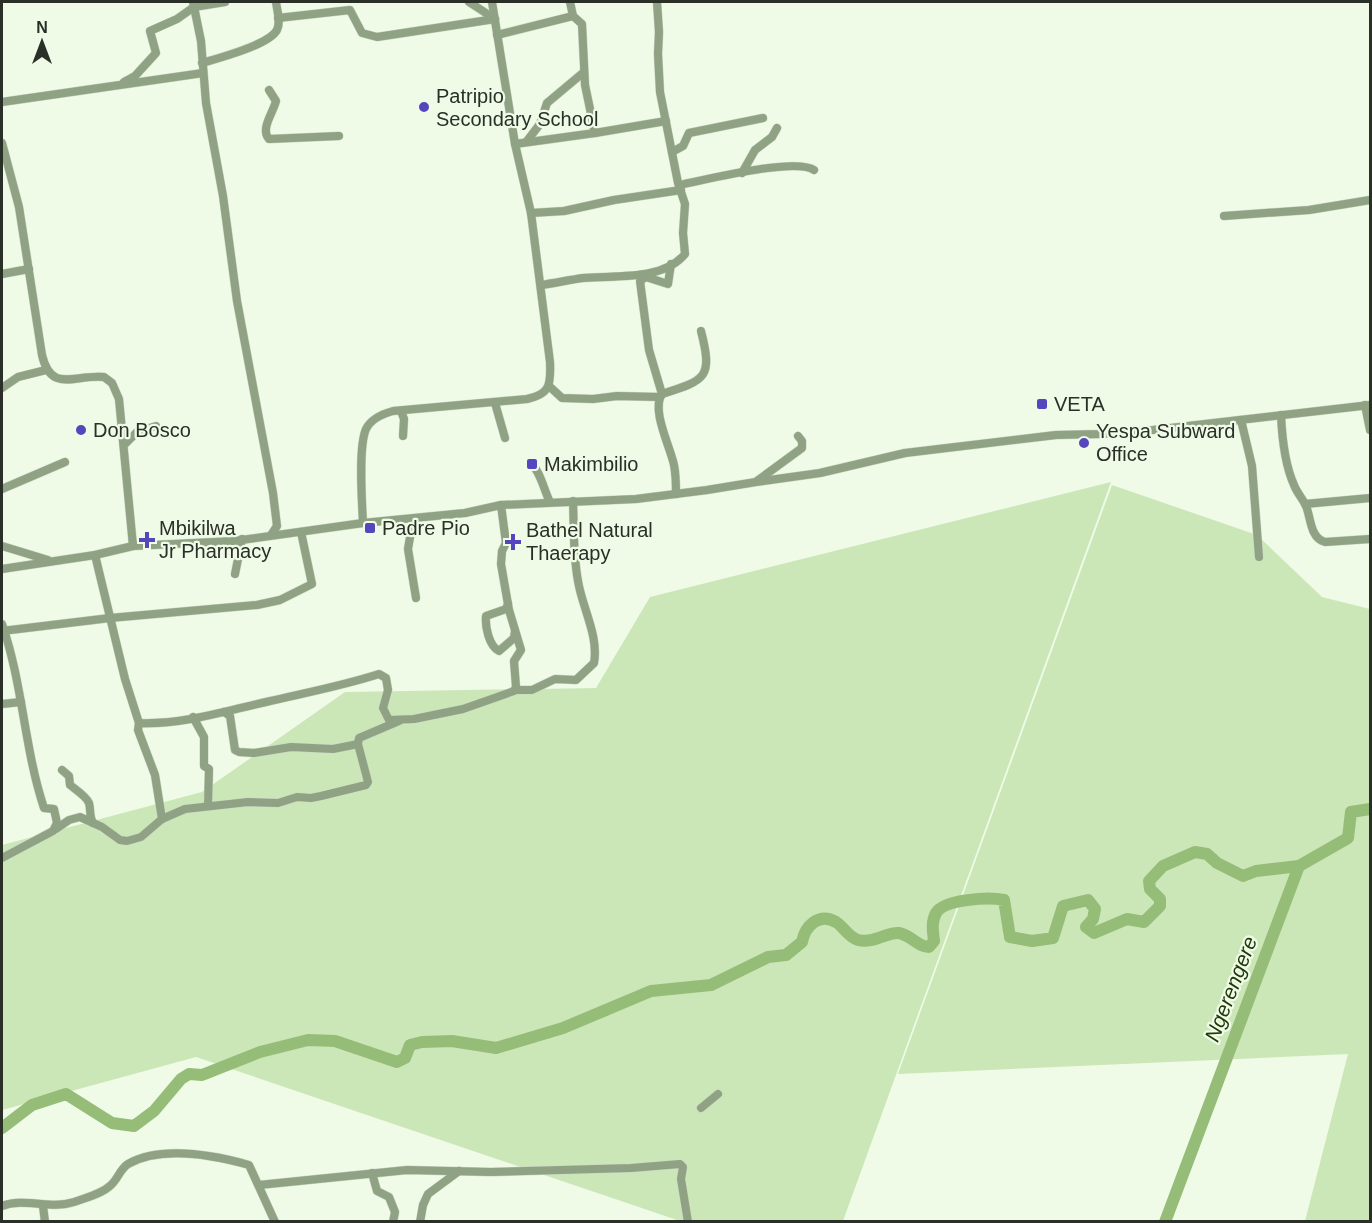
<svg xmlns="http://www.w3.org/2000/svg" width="1372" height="1223" font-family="Helvetica,sans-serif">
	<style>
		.grass { fill: #cbe7b8 }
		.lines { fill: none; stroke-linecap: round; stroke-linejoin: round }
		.river { stroke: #95bd78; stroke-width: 12 }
		.minor-casing { stroke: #ccd6c4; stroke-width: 9 }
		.minor { stroke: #90a284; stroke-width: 8 }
		.poi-dot { fill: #5546bd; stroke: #effbe7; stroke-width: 2 }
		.labels { text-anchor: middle; stroke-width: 4.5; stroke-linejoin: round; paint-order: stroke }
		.poi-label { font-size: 20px; fill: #2a2f27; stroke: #effbe7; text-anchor: start }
		.water-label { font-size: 21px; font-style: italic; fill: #203908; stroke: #effbe7 }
	</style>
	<rect width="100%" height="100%" fill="#effbe7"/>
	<g class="grass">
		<polygon points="1111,482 843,1221 680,1221 196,1057 2,1110 2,845 202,792 345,692 596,688 650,597"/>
		<polygon points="1112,485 1257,535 1322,597 1370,609 1370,1221 1305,1221 1348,1054 898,1074"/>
	</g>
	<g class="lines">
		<g class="river">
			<path d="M2 1128 32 1105 66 1094 112 1123 134 1126 154 1111 181 1079 189 1074 202 1075 260 1052 308 1040 335 1041 397 1062 405 1058 410 1045 422 1042 452 1041 496 1048 563 1028 651 991 711 985 768 957 786 955 802 942C805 926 819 912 836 922 844 927 848 937 858 940 874 944 886 932 899 933 911 935 918 947 929 947L934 941C933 932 931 922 936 913 944 899 989 897 1004 900L1010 937 1032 941 1053 938 1063 906 1088 900 1095 909 1093 919 1086 927 1094 933 1127 919 1144 922 1160 906V899L1150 889 1149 881 1163 866 1195 852 1207 854 1217 863 1243 876 1256 871 1299 866"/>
			<polyline points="1165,1222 1299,866 1348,838 1351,812 1370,809"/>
		</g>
		<g class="minor-casing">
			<g id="minor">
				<polyline points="193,2 201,41 206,103 223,196 237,301 273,493 277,526 271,535"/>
				<polyline points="469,2 495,19"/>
				<polyline points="570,2 573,16 582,24 585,85 595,133"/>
				<polyline points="278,18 350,10 362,33 377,37 495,19"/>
				<polyline points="497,35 573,16"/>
				<path d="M202 63C219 58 269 45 277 30 281 22 277 10 276 2"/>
				<polyline points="124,82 135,76 156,53 150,31 177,19 194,7 225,2"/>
				<path d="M269 90 276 101C273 113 260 129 269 139L339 136"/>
				<polyline points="2,102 203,73"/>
				<polyline points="527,141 540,124 547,103 584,72"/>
				<path d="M2 143 19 207 42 355C51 394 75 374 104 377L112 383 119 399 133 546"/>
				<polyline points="515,144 595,133 666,121"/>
				<polyline points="672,152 683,146 689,133 763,118"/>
				<polyline points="742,173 755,150 772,137 777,128"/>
				<path d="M679 185C705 180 795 157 814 170"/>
				<polyline points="531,213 564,211 614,200 681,190"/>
				<polyline points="1224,216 1309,210 1370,200"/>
				<polyline points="2,274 29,269"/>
				<path d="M541 285C555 283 569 280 583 278 615 275 663 281 685 254L683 233 685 204 678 183 660 92 658 54 659 32 657 2"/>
				<polyline points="549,386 562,398 593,399 617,396 660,397"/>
				<polyline points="2,388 18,377 46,370"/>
				<polyline points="662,394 649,350 640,281 646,277 668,284 671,264"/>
				<polyline points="495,403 505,438"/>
				<polyline points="1365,405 1370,430"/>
				<polyline points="401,411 404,419 403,436"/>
				<path d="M1281 415C1282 437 1285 465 1294 485 1297 493 1303 499 1306 506 1311 518 1310 538 1325 542L1370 539"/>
				<polyline points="1241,420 1252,466 1259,557"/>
				<polyline points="124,445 137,432 156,426"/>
				<path d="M530 463C540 469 544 491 550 502"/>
				<polyline points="757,481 802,448 802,441 798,436"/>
				<polyline points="2,489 65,462"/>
				<path d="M676 494C676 484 676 475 674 465 670 446 651 410 662 394 706 380 713 378 701 331"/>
				<polyline points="1305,504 1370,498"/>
				<polyline points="413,519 408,549 416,598"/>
				<path d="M363 523C362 502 358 447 366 429 371 419 382 414 393 411L527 399C550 394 551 385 550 362L531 213 515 144 492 2"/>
				<polyline points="2,546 48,560"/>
				<polyline points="95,555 125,679 139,723 138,730 155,775 162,819"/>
				<polyline points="2,569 95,555 133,546 234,541 363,523 465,513 501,505 636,499 707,490 756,482 820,473 905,453 1056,435 1101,434 1153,430 1370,405"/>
				<polyline points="235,574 242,539"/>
				<path d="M508 604 506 609 486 616C485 627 489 646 499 651L514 638 515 631"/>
				<path d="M2 624C23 684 24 748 44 808L54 809 57 823 53 831 2 858"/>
				<polyline points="2,631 110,618 257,605 280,600 312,584 301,532"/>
				<path d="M515 690H532L555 679 576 680 594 663C599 636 582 607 578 581 573 555 574 528 573 501"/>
				<polyline points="2,704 21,702"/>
				<polyline points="224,712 230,716 235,750 239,752 254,753 291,747 333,749 358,744"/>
				<polyline points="193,717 204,737 204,766 209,769 208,806"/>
				<path d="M139 723C182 725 225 711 266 702 304 693 342 686 379 674L386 678 388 690 383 708 389 720 414 719 463 709 514 691 516 687 514 661 521 650 509 610 501 564 502 551 506 543 501 505"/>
				<path d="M62 770 69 776 70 785C75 789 87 797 89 803 91 810 89 816 93 823"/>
				<polyline points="56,829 69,820 80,817 102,827 120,840 127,841 141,837 162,819 185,809 248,802 278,803 297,797 311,798 321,796 366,785 368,782 358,744 359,738 399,721"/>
				<polyline points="701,1108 718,1094"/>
				<polyline points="372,1173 377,1191 389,1197 395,1212 393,1222"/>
				<polyline points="259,1185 407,1170 491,1172 631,1168 680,1164 683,1167 681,1179 688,1222"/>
				<path d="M2 1206C25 1197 50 1210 74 1202 85 1198 102 1194 111 1185 118 1179 120 1169 128 1164 162 1145 213 1155 249 1165L275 1222"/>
				<polyline points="43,1206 45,1222"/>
				<polyline points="420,1222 423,1205 428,1194 459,1171"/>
			</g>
		</g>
		<use href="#minor" class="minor"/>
	</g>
	<g class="poi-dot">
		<circle cx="424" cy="107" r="6"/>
		<rect x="1036" y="398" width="12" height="12" rx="3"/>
		<circle cx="81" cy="430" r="6"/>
		<circle cx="1084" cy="443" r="6"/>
		<rect x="526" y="458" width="12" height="12" rx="3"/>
		<rect x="364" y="522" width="12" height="12" rx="3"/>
		<path d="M144 531h6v6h6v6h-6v6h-6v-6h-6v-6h6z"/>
		<path d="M510 533h6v6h6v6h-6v6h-6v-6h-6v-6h6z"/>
	</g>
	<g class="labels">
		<g class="poi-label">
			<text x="436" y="103">Patripio<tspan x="436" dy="23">Secondary School</tspan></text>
			<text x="1054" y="411">VETA</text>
			<text x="93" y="437">Don Bosco</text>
			<text x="1096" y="438">Yespa Subward<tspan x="1096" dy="23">Office</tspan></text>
			<text x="544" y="471">Makimbilio</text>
			<text x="159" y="535">Mbikilwa<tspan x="159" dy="23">Jr Pharmacy</tspan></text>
			<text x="382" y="535">Padre Pio</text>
			<text x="526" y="537">Bathel Natural<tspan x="526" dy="23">Thaerapy</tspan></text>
		</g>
		<g class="water-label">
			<text transform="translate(1231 989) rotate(-69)" y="7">Ngerengere</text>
		</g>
	</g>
	<rect width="1372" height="1223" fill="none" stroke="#2a2f27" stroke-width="6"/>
	<g transform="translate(42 42)" stroke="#effbe7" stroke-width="4.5" paint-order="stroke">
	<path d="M0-4.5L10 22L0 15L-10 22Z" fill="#2a2f27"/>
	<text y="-9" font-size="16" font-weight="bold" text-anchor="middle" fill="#2a2f27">N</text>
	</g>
</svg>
